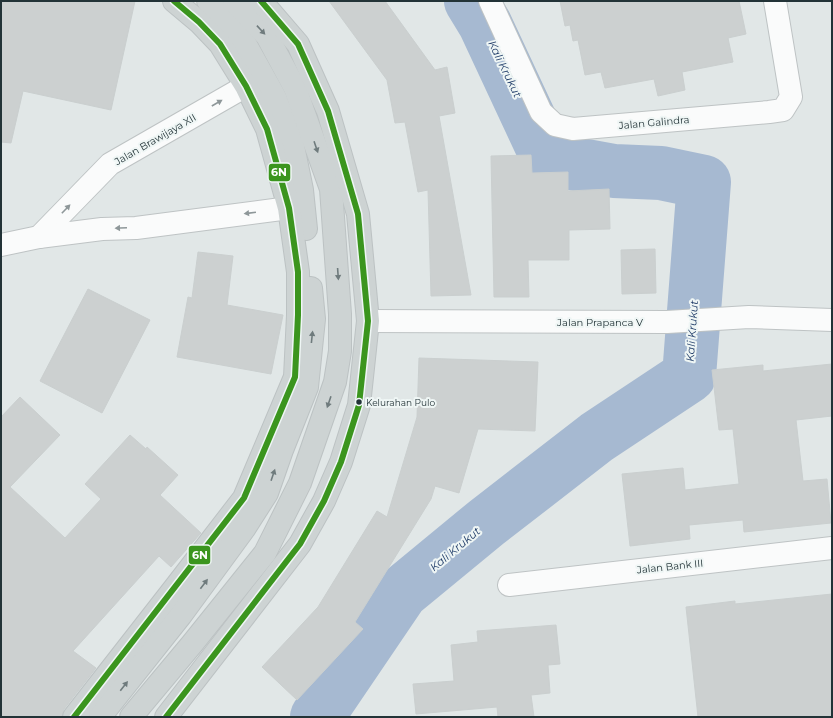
<svg xmlns="http://www.w3.org/2000/svg" width="833" height="718" font-family="Montserrat,sans-serif">
	<style>
		.lines { fill: none; stroke-linecap: round; stroke-linejoin: round }
		.river { stroke: #a6b9d1; stroke-width: 54 }
		.building { fill: #ccd0d0; stroke: #cacfcf }
		.minor-casing { stroke: #bec3c4; stroke-width: 24 }
		.major-casing { stroke: #bcc2c3; stroke-width: 24 }
		.minor { stroke: #fafbfb; stroke-width: 22 }
		.major { stroke: #cdd3d3; stroke-width: 22 }
		.bus-1-casing { stroke: #eff6f5; stroke-width: 9 }
		.bus-1 { stroke: #3b951e; stroke-width: 6 }
		.oneway { fill: #6f7b7d }
		.oneway2 { fill: #8e9799 }
		.bus-dot { fill: #223337; stroke: #eff6f5; stroke-width: 1.5 }
		.labels { text-anchor: middle; stroke-width: 4; stroke-linejoin: round; paint-order: stroke }
		.bus-label { font-size: 9px; fill: #223337; stroke: #eff6f5; text-anchor: start }
		.street-label { font-size: 10px; fill: #223337; stroke: #eff6f5 }
		.water-label { font-size: 11px; font-style: italic; fill: #24406b; stroke: #eff6f5 }
		.line-badge { stroke: #eff6f5; stroke-width: 1.5 }
		.badge-label { font-size: 11px; text-anchor: middle; font-weight: bold; fill: #fff }
	</style>
	<rect width="100%" height="100%" fill="#e1e7e7"/>
	<g class="lines">
		<polyline class="river" points="317,717 401,593 486,523 597,437 689,376 704,182 661,173 614,171 548,159 485,24 471,1"/>
	</g>
	<g class="building">
		<polygon points="1,1 135,1 111,110 23,91 11,143 1,142"/>
		<polygon points="329,1 385,1 435,70 447,67 455,113 439,116 471,295 431,296 428,190 418,192 405,122 395,123 387,80"/>
		<polygon points="560,1 739,1 746,34 728,38 733,62 682,72 685,90 658,96 654,79 605,88 601,72 585,75 578,40 573,41 570,25 565,26"/>
		<polygon points="531,155 532,173 568,172 568,191 609,189 610,229 569,230 569,260 528,260 529,297 494,297 491,156"/>
		<polygon points="655,249 656,293 622,294 621,250"/>
		<polygon points="198,252 233,256 227,305 283,315 271,374 177,357 188,297 192,298"/>
		<polygon points="88,289 150,320 102,413 40,381"/>
		<polygon points="419,358 538,362 535,431 478,429 459,493 435,486 431,499 355,622 363,629 297,700 262,667 318,607 377,511 387,517 417,417"/>
		<polygon points="832,364 832,416 796,420 803,481 827,479 831,523 744,532 743,520 689,525 690,539 630,546 622,474 683,468 685,490 739,484 733,429 719,430 712,370 763,365 763,371"/>
		<polygon points="20,397 60,435 10,487 65,538 101,499 85,484 130,435 146,449 147,447 178,475 160,495 201,533 171,567 159,556 73,651 96,668 64,709 62,717 1,717 1,417"/>
		<polygon points="832,594 832,717 698,717 686,607 735,601 735,604"/>
		<polygon points="556,625 560,664 548,665 550,693 531,695 534,717 498,717 497,707 416,714 413,684 454,681 451,645 478,642 477,631"/>
	</g>
	<g class="lines">
		<g class="minor-casing">
			<g id="minor">
				<polyline points="490,1 541,112 555,125 573,129 769,112 783,110 791,97 775,1"/>
				<polyline points="39,237 110,164 246,86"/>
				<polyline points="1,245 39,237 102,229 136,228 289,208"/>
				<polyline points="368,321 667,322 749,317 832,320"/>
				<polyline points="509,585 832,548"/>
			</g>
		</g>
		<g class="major-casing">
			<g id="major">
				<polyline points="208,1 246,45 275,97 292,141 302,190 306,229"/>
				<polyline points="74,717 177,585 244,498 295,377 298,315 298,272 289,208 267,129 246,86 220,44 199,22 174,1"/>
				<polyline points="100,717 181,615 244,529 267,493 282,450 307,387 314,319 311,288"/>
				<polyline points="131,717 192,644 265,553 300,483 335,382 340,351 340,314 331,189 295,88 267,36 234,1"/>
				<polyline points="166,717 300,544 324,501 341,462 359,405 368,321 358,214 328,111 298,44 261,1"/>
			</g>
		</g>
		<use href="#minor" class="minor"/>
		<use href="#major" class="major"/>
		<g class="bus-1-casing">
			<g id="bus-1">
				<polyline points="74,717 244,498 295,377 298,315 298,272 289,208 267,129 246,86 220,44 199,22 174,1"/>
				<polyline points="166,717 300,544 324,501 341,462 359,405 368,321 358,214 328,111 298,44 261,1"/>
			</g>
		</g>
		<use href="#bus-1" class="bus-1"/>
	</g>
	<defs><path id="oneway-solid" d="M-6-.8H1V-3.2L6.5 0L1 3.2V.8H-6Z"/></defs>
	<g class="oneway">
		<use href="#oneway-solid" transform="translate(261 30) rotate(47)"/>
		<use href="#oneway-solid" transform="translate(316 147) rotate(71)"/>
		<use href="#oneway-solid" transform="translate(338 274) rotate(86)"/>
		<use href="#oneway-solid" transform="translate(312 337) rotate(-84)"/>
		<use href="#oneway-solid" transform="translate(329 402) rotate(109)"/>
		<use href="#oneway-solid" transform="translate(273 475) rotate(-71)"/>
		<use href="#oneway-solid" transform="translate(204 584) rotate(-53)"/>
		<use href="#oneway-solid" transform="translate(124 686) rotate(-52)"/>
	</g>
	<g class="oneway2">
		<use href="#oneway-solid" transform="translate(217 103) rotate(-30)"/>
		<use href="#oneway-solid" transform="translate(66 209) rotate(-46)"/>
		<use href="#oneway-solid" transform="translate(250 213) rotate(173)"/>
		<use href="#oneway-solid" transform="translate(121 228) rotate(178)"/>
	</g>
	<circle class="bus-dot" cx="359" cy="402" r="3.5"/>
	<g class="labels">
		<g class="bus-label">
			<text x="366" y="406">Kelurahan Pulo</text>
		</g>
		<g class="street-label">
			<text transform="translate(654 122) rotate(-5)" y="4">Jalan Galindra</text>
			<text transform="translate(155 139) rotate(-30)" y="4">Jalan Brawijaya XII</text>
			<text x="600" y="326">Jalan Prapanca V</text>
			<text transform="translate(670 566) rotate(-6)" y="4">Jalan Bank III</text>
		</g>
		<g class="water-label">
			<text transform="translate(505 69) rotate(64)" y="4">Kali Krukut</text>
			<text transform="translate(692 331) rotate(-86)" y="4">Kali Krukut</text>
			<text transform="translate(455 549) rotate(-40)" y="4">Kali Krukut</text>
		</g>
	</g>
	<g class="line-badge">
		<rect x="268" y="163" width="23" height="19" rx="4" fill="#3b951e"/>
		<rect x="188" y="545" width="23" height="20" rx="4" fill="#3b951e"/>
	</g>
	<g class="badge-label">
		<text x="279" y="176">6N</text>
		<text x="200" y="559">6N</text>
	</g>
	<rect width="833" height="718" fill="none" stroke="#223337" stroke-width="4"/>
</svg>
